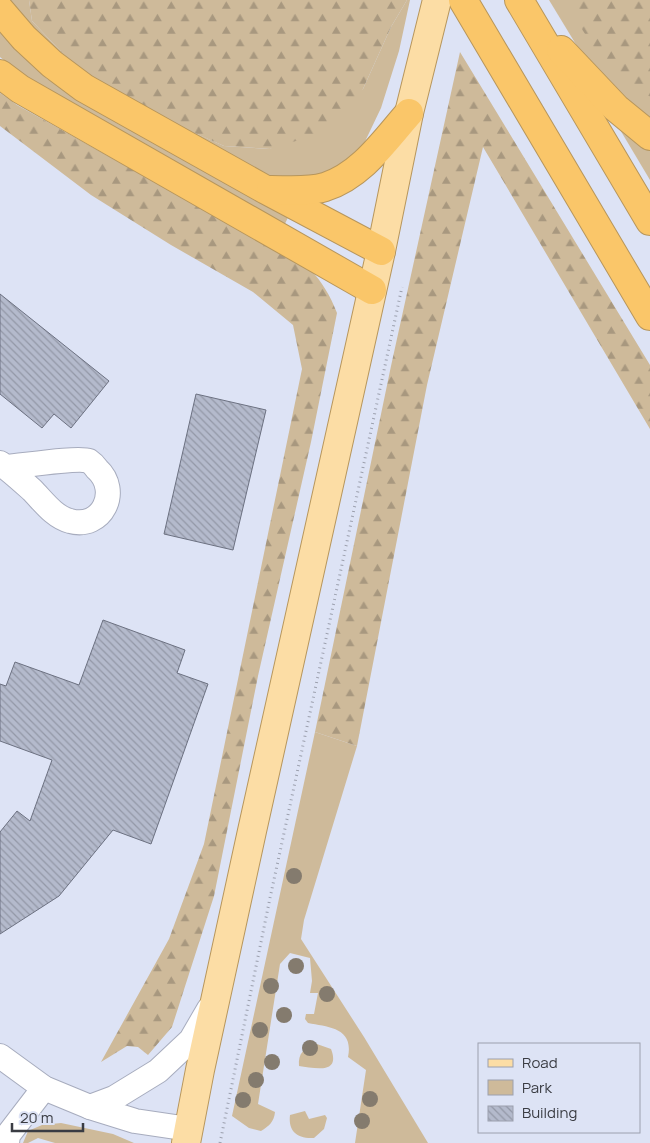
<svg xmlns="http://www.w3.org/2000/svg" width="650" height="1143" font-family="Manrope,sans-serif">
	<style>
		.green { fill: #ceba9a }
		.forest { fill: url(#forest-firs) }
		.building { fill: url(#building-back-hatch); stroke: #6c7181 }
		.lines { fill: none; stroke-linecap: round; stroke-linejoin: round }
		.minor-casing { stroke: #a7acbe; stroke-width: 26 }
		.major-casing { stroke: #b7965c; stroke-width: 30 }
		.highway-casing { stroke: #b7965c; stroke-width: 30 }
		.path { stroke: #9ca0ae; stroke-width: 3; stroke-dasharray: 1 4; stroke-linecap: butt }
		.minor { stroke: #fff; stroke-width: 24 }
		.major { stroke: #fcdda5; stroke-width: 28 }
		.highway { stroke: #fac669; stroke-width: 28 }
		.tree { fill: #847b6e }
	</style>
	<defs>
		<pattern id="forest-firs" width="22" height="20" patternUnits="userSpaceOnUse" patternTransform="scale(1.25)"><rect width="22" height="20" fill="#ceba9a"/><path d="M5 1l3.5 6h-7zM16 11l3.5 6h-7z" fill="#a8987f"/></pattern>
		<pattern id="building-back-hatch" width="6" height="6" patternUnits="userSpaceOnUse" patternTransform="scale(1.25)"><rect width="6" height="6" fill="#b4bacc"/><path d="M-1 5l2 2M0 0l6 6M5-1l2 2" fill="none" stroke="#9398a7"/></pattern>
	</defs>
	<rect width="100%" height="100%" fill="#dde3f5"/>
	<g class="green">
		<polygon points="6,0 29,0 32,21 87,79 40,41"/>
		<polygon points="407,0 410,0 399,51 381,108 359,154 342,167 308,179 271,181 173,123 224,146 270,149 363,89 391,27"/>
		<polygon points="549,0 650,0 650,123 580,51"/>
		<polygon points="0,31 47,79 290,213 284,226 28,81 0,57"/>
		<polygon points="619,128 650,149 650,180"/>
		<path d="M315 732 357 746 304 920 301 939 364 1037 428 1143H355L366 1070 348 1057C354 1028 329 1027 308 1023L305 1019 306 1014H314L318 993H310L312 981 310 958 290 953 280 964 258 1104 275 1112C274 1122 269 1126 261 1131L249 1128 232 1116Z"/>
		<path d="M314 1043 331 1049C341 1075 314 1068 299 1066 298 1053 304 1049 314 1043Z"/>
		<path d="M305 1111 309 1119 325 1115 327 1118 324 1129 314 1138C297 1139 288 1131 290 1115Z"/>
		<polygon points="61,1123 113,1134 134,1143 55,1143 38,1138 28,1143 23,1143 28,1131 42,1125"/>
	</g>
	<g class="forest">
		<polygon points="29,0 407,0 391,27 363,89 341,118 312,136 270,149 224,146 172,123 87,79 32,21"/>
		<polygon points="563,0 650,0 650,97 602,60"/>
		<polygon points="460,52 650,365 650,429 483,147 427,385 357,746 315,732 391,366"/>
		<path d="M0 93 17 105 310 269C322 282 330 295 337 313L311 442 258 676 214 896 172 1027 148 1055 138 1047 127 1046 101 1062 169 939 204 844 302 369 293 325 253 292 171 245 91 195 0 126Z"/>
	</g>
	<g class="building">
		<polygon points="0,294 109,381 71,428 54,414 42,428 0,394"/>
		<polygon points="196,394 266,410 233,550 164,534"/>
		<polygon points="103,620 185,650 177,673 208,684 151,844 113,830 59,896 0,934 0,832 17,811 30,821 52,760 0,741 0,684 6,686 15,662 79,685"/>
	</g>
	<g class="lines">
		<g class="minor-casing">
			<g id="minor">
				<path d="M0 463C11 471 22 481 32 490 43 501 54 517 70 521 102 530 121 491 97 469 95 466 92 463 89 461 78 457 21 466 6 467"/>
				<polyline points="0,1056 44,1088 90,1107 135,1121 189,1129"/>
				<polyline points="90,1107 114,1098 158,1071 191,1040 209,1009"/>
				<polyline points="7,1143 8,1135 44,1088"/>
			</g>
		</g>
		<g class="major-casing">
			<polyline id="major" points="186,1143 200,1070 252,831 381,251 409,113 437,0"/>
		</g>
		<g class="highway-casing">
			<g id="highway">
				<polyline points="463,0 650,316"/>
				<polyline points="519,0 650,221"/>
				<polyline points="0,10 24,38 52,64 84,88 266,190 381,251"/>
				<polyline points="561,50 616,108 650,136"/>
				<polyline points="0,74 20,89 372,290"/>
				<path d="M271 190C288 190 308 192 325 187 362 175 385 140 409 113"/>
			</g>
		</g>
		<polyline class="path" points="220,1143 270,898 402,287"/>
		<use href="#minor" class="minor"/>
		<use href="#major" class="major"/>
		<use href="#highway" class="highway"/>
	</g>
	<g class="tree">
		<circle cx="294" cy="876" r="8"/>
		<circle cx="296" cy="966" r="8"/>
		<circle cx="271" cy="986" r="8"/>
		<circle cx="327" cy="994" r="8"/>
		<circle cx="284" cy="1015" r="8"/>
		<circle cx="260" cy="1030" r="8"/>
		<circle cx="310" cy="1048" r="8"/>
		<circle cx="272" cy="1062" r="8"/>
		<circle cx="256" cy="1080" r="8"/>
		<circle cx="370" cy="1099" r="8"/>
		<circle cx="243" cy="1100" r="8"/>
		<circle cx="362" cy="1121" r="8"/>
	</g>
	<rect x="478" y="1043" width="162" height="90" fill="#dde3f5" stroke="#9ca0ae"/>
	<rect x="488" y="1059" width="25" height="8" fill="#fcdda5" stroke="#9ca0ae"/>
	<text x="522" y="1068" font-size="15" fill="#3a3c43">Road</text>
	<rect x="488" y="1080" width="25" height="15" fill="#ceba9a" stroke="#9ca0ae"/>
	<text x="522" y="1093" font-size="15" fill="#3a3c43">Park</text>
	<rect x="488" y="1106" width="25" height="15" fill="url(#building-back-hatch)" stroke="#9ca0ae"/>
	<text x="522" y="1118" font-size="15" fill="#3a3c43">Building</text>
	<path d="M12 1123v8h71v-8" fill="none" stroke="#3a3c43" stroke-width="2.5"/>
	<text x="20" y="1123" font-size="15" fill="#3a3c43" stroke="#dde3f5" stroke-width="4" paint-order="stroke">20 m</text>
</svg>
